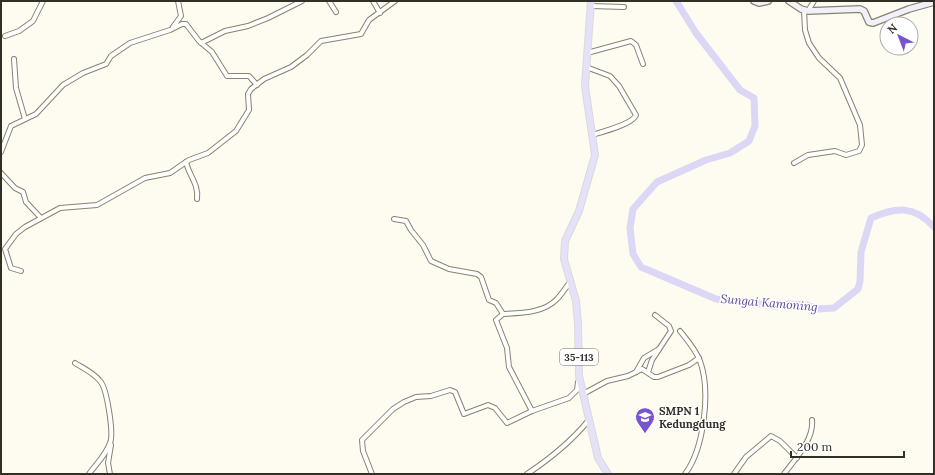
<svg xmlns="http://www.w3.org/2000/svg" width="935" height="475" font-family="Lora,serif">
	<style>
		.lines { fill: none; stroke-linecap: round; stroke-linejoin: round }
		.river { stroke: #dcd7f5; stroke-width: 7 }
		.street-casing { stroke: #89826c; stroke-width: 6 }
		.secondary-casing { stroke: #89826c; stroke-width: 8 }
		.primary-casing { stroke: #dadad8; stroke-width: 8 }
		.street { stroke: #fff; stroke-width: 4 }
		.secondary { stroke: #f2f0fb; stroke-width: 5.5 }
		.primary { stroke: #e5e1f8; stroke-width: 6 }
		.labels { text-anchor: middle; stroke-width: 3; stroke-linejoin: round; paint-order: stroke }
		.shield { fill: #fff; stroke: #706d67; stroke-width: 1 }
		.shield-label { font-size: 10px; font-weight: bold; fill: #322f26 }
		.poi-label { font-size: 11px; font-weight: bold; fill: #322f26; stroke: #fff; text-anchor: start }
		.water-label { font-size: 12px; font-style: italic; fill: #5c4499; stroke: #fff }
	</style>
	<rect width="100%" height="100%" fill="#fefbf1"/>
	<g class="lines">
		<path class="river" d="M676 1 696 33 740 90 754 98 755 126 749 141 730 153 706 160 657 182 633 209 630 228 633 254 641 267 716 299 776 306 789 304 807 305 818 309 834 308 858 289 860 281 861 252 871 218C896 207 914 205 934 227"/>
		<g class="street-casing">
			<g id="street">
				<polyline points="329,1 336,12"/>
				<polyline points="373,1 380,13"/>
				<polyline points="591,6 624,7"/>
				<polyline points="808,11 814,1"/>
				<polyline points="173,27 181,16 178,1"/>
				<polyline points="5,36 19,31 33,21 43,1"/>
				<polyline points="201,43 225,31 248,26 268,18 302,1"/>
				<polyline points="587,53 631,41 636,45 643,64"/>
				<polyline points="14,59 16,88 25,119"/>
				<path d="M586 67 610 76 619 86 636 115C633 124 602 132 592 135"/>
				<polyline points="1,152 11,126 36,114 63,85 83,73 106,64 111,56 130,43 170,30 182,24 186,24 199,41 212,52 227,76 249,76 257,85"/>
				<path d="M186 162C189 176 199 184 197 199"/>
				<polyline points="794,163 808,155 835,151 846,155 859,151 862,145 860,125 840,78 819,58 809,43 805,30 804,10"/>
				<polyline points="1,173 15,188 23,192 26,202 41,218"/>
				<path d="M394 219 406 221 411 230 423 245 431 261 449 269 477 274 481 277 489 300 496 303 503 314C521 313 544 313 557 299 562 294 566 287 571 281"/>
				<polyline points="21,271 11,268 5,249 16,234 25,227 60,208 97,205 145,178 170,173 189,160 208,153 236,131 249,110 248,94 251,89 264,79 291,67 307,55 321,41 361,34 369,20 395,1"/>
				<polyline points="503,314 496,320 507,348 509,367 532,411"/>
				<path d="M680 331C687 340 696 350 700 361 711 391 704 449 685 474"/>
				<path d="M75 363C83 368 94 373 100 381 107 388 114 434 110 443 106 455 96 464 89 474"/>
				<polyline points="636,372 644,358 659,349"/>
				<polyline points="648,372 652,360 671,331 669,326 655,315"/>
				<polyline points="583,394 607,381 628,376 642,369 654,377 658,377 689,365 699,358"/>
				<polyline points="110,474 108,463 111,445"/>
				<polyline points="372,474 363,451 362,440 393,409 404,402 416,397 431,396 450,390 455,392 464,414 488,405 495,408 507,423 532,411 569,398 577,390 578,382"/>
				<path d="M527 474C551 458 570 443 588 421"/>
				<polyline points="734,474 746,457 771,436 780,441 797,458"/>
				<path d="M784 474C795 459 814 440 812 420"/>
			</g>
		</g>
		<g class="secondary-casing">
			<g id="secondary">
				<polyline points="754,1 759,3 768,1"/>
				<polyline points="789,1 801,9 808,11 860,9 864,11 869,22 873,23 909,9 934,2"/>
			</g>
		</g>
		<g class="primary-casing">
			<polyline id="primary" points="591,1 585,86 595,155 579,211 565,241 564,259 576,301 578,324 579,376 598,458 608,474"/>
		</g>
		<use href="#street" class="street"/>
		<use href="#secondary" class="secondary"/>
		<use href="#primary" class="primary"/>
	</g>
	<defs>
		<g id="school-pin" transform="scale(1)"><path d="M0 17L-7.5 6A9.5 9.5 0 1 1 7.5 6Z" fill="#7854cd" stroke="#fff"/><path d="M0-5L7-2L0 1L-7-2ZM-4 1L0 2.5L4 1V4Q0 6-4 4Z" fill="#fff"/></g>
	</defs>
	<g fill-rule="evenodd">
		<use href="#school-pin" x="645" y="417"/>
	</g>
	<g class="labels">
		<rect class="shield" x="560" y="349" width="38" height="16" rx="3"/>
		<g class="shield-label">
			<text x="579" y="361">35-113</text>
		</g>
		<g class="poi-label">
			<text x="659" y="415">SMPN 1<tspan x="659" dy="13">Kedungdung</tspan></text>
		</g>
		<g class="water-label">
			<text transform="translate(769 303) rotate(5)" y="4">Sungai Kamoning</text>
		</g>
	</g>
	<rect width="935" height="475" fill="none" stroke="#322f26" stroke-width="4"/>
	<g transform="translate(899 36) rotate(318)"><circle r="19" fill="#ffffff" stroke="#adaca8"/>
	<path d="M0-3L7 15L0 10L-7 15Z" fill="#7854cd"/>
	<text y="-6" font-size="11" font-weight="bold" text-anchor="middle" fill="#322f26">N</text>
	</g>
	<path d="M791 451v6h113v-6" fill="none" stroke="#322f26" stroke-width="2"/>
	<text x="797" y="451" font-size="12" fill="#322f26" stroke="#ffffff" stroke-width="3" paint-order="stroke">200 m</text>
</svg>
